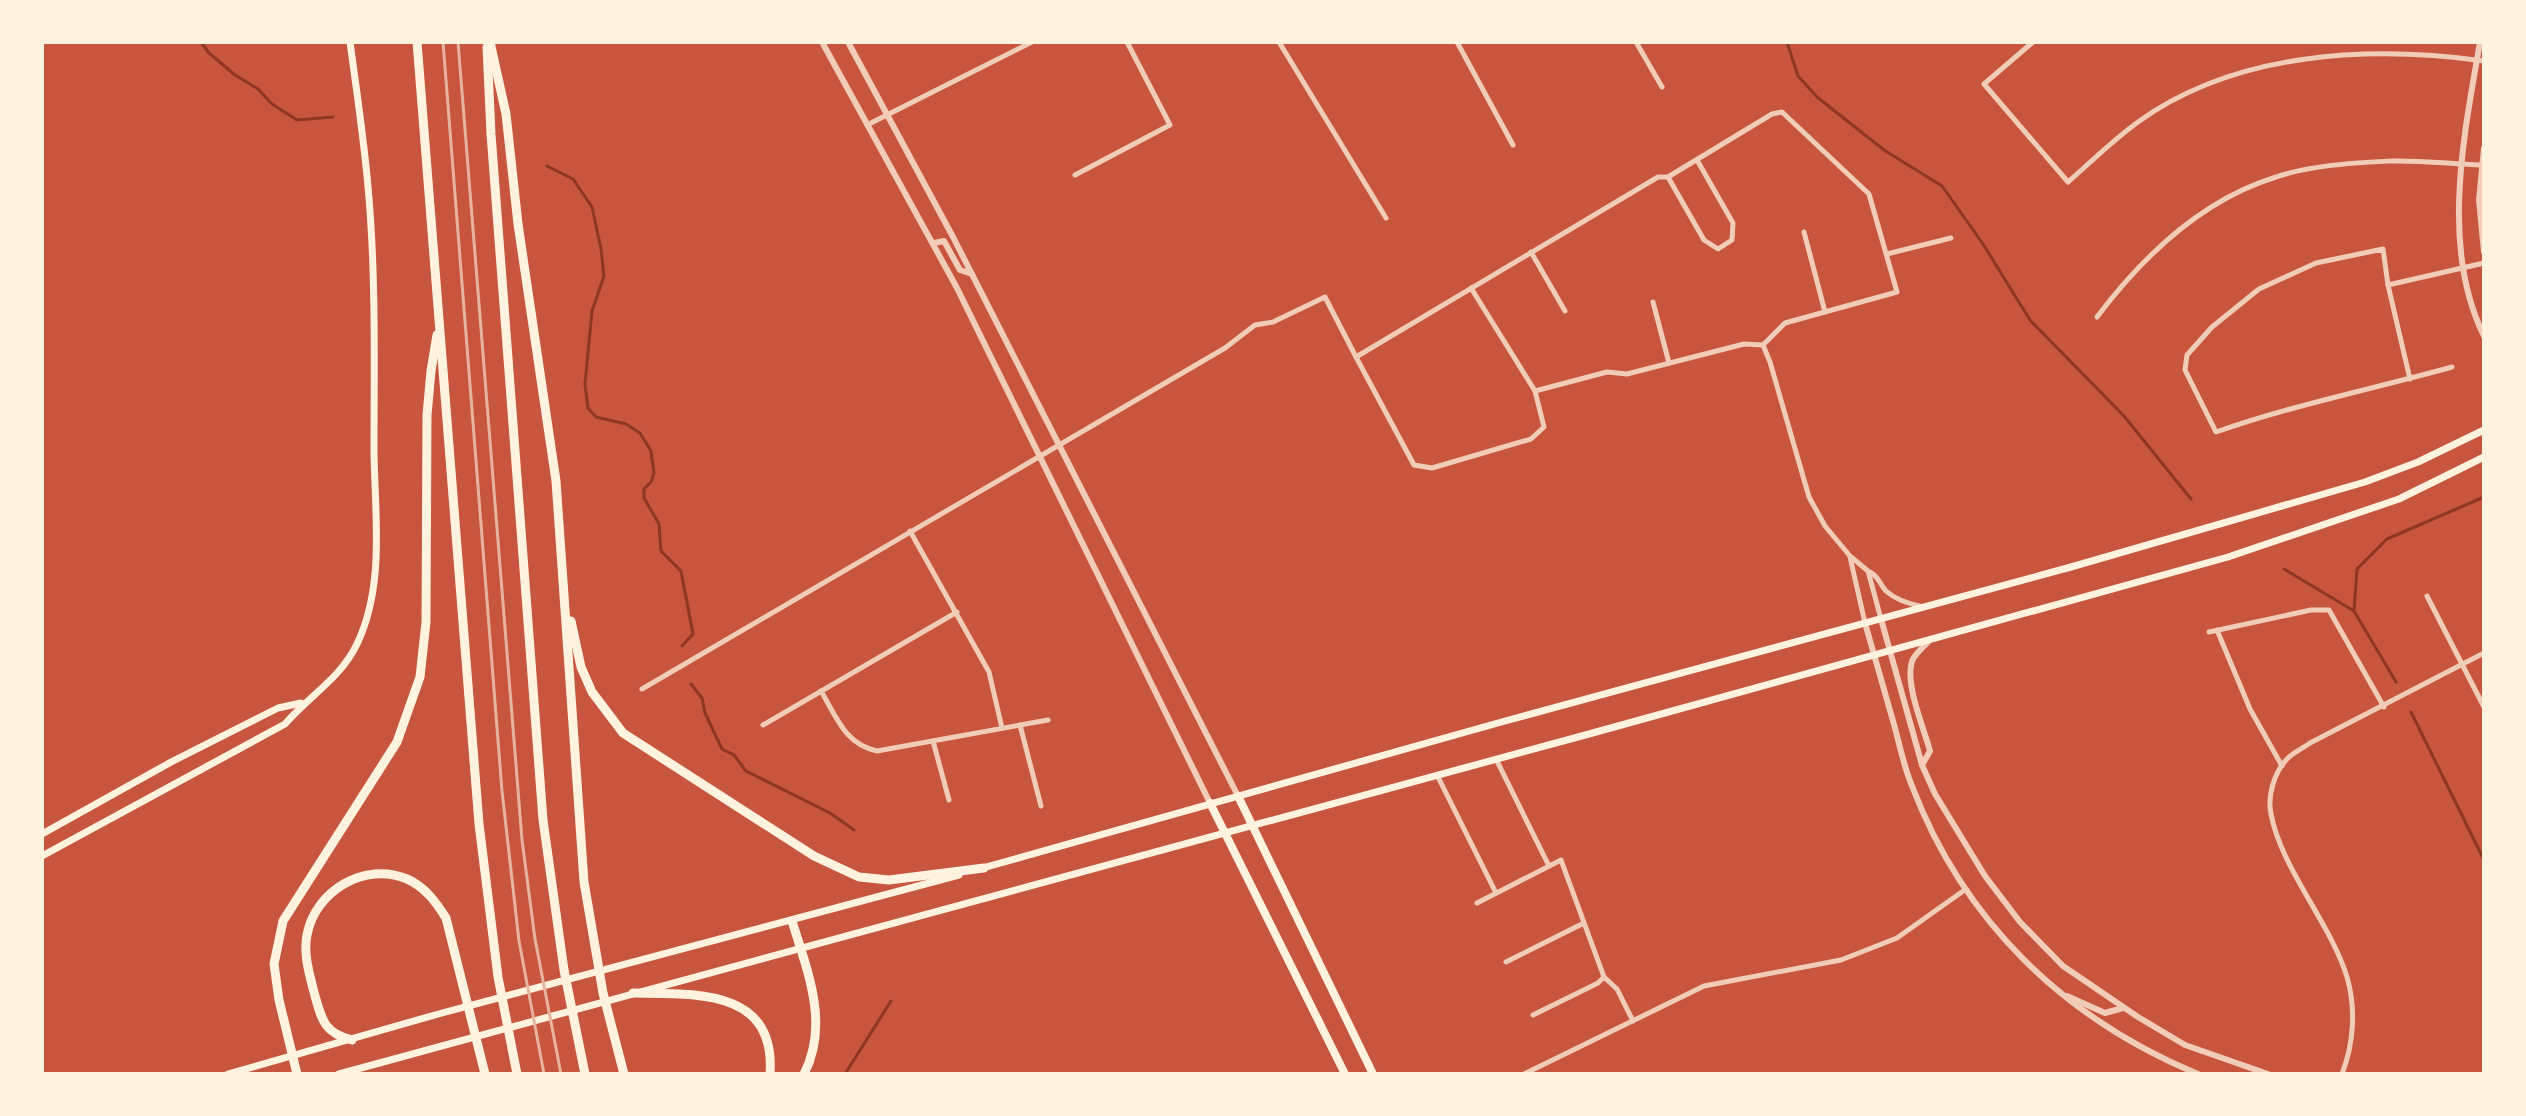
<svg xmlns="http://www.w3.org/2000/svg" width="2526" height="1116" font-family="'Archivo Narrow',sans-serif">
	<style>
		.lines { fill: none; stroke-linecap: round; stroke-linejoin: round }
		.stream { stroke: #8f3625; stroke-width: 3 }
		.minor { stroke: #f1ccb7; stroke-width: 5 }
		.tertiary { stroke: #f1ccb7; stroke-width: 6 }
		.secondary { stroke: #fff3e0; stroke-width: 7 }
		.primary { stroke: #fff3e0; stroke-width: 8 }
		.motorway { stroke: #fff3e0; stroke-width: 9 }
		.rail { stroke: #e9b49f; stroke-width: 3 }
	</style>
	<rect width="100%" height="100%" fill="#c8553d"/>
	<g class="lines">
		<g class="stream">
			<polyline points="201,42 209,53 235,75 258,89 272,104 297,120 333,117"/>
			<polyline points="1787,42 1798,76 1817,97 1884,150 1942,186 1983,244 2030,320 2124,416 2191,499"/>
			<polyline points="547,166 573,179 592,207 601,249 604,276 592,311 585,384 588,408 596,417 626,424 640,433 651,451 654,473 651,482 644,489 644,498 659,524 661,551 681,571 693,634 682,646"/>
			<polyline points="2284,569 2354,611 2396,682"/>
			<polyline points="2354,611 2357,569 2387,539 2484,497"/>
			<polyline points="691,684 702,698 705,713 722,749 734,755 746,771 830,813 854,830"/>
			<polyline points="2411,712 2484,860"/>
			<polyline points="845,1074 891,1001"/>
		</g>
		<g class="minor">
			<polyline points="1279,42 1386,218"/>
			<polyline points="1457,42 1513,145"/>
			<polyline points="1636,42 1662,87"/>
			<path d="M2033 42 1984 84 2068 182C2091 162 2113 140 2138 122 2235 52 2369 45 2484 61"/>
			<polygon points="1782,112 1869,194 1897,292 1785,323 1763,345 1744,344 1627,374 1607,372 1535,391 1544,427 1531,439 1432,468 1414,465 1356,357 1658,177 1668,177 1772,114"/>
			<polyline points="867,125 1032,42"/>
			<polyline points="1075,175 1170,125 1127,42"/>
			<polyline points="1668,177 1704,240 1718,249 1732,240 1733,223 1697,160"/>
			<polyline points="1804,232 1825,312"/>
			<polyline points="1531,252 1565,311"/>
			<polyline points="1887,254 1951,238"/>
			<polyline points="2388,285 2484,263"/>
			<polyline points="1471,288 1535,391"/>
			<polyline points="1653,302 1669,363"/>
			<path d="M2097 317C2143 256 2201 200 2276 177 2312 165 2353 163 2390 161 2420 160 2451 164 2481 165"/>
			<polyline points="1763,345 1770,362 1809,497 1825,526 1850,556 1868,571 1881,619"/>
			<path d="M2410 379 2388 285 2383 249 2316 263 2259 289 2212 327 2187 355 2185 370 2216 432C2293 405 2373 389 2452 367"/>
			<polyline points="910,531 989,672 1002,728"/>
			<polyline points="1850,557 1865,623"/>
			<path d="M1870 572C1879 577 1879 583 1886 591 1896 600 1909 603 1922 607"/>
			<polyline points="2427,596 2484,707"/>
			<polyline points="2217,630 2250,709 2282,766"/>
			<polyline points="2209,632 2311,610 2329,610 2384,707"/>
			<polyline points="642,689 1225,348 1255,325 1273,322 1325,297 1356,357"/>
			<path d="M821 691C837 718 845 744 877 751L1048 720"/>
			<polyline points="763,725 957,612"/>
			<polyline points="1020,725 1041,806"/>
			<polyline points="933,741 949,800"/>
			<polyline points="1496,759 1549,866"/>
			<polyline points="1437,775 1496,893"/>
			<polyline points="1477,903 1561,860 1604,977 1617,989 1633,1021"/>
			<polyline points="1506,962 1584,923"/>
			<polyline points="1533,1015 1598,983 1604,977"/>
			<polyline points="1524,1074 1704,986 1841,960 1897,938 1966,889"/>
			<path d="M2342 1074C2354 1043 2356 1008 2347 977 2331 924 2281 868 2271 814 2267 795 2275 770 2289 757 2295 752 2303 748 2310 743L2484 653"/>
		</g>
		<g class="tertiary">
			<polyline points="822,42 957,288 1210,803"/>
			<polyline points="848,42 953,237 1238,796"/>
			<path d="M2480 42C2464 135 2440 247 2484 336"/>
			<polyline points="2484,148 2479,200 2484,252"/>
			<polyline points="934,243 944,241 960,270 972,274"/>
			<polyline points="1881,619 1922,765 1935,794 1985,876 2020,922 2063,966 2138,1017 2185,1045 2268,1074"/>
			<path d="M1865 623C1875 658 1885 693 1895 728 1900 747 1904 767 1912 786 1964 922 2065 1019 2198 1074"/>
			<path d="M1922 765 1930 751C1924 728 1903 681 1913 659 1917 652 1924 646 1930 640"/>
			<polyline points="2067,996 2105,1013 2123,1008"/>
		</g>
		<g class="secondary">
			<polyline points="42,834 173,761 278,708 301,703"/>
			<path d="M42 856 285 724C309 696 341 678 357 644 385 586 375 515 374 453 374 368 376 283 369 198 365 146 357 94 350 42"/>
			<polyline points="979,869 1505,721 2071,567 2365,482 2418,462 2484,430"/>
			<polyline points="228,1074 442,1013 959,875"/>
			<polyline points="339,1074 1589,734 2228,557 2399,499 2484,457"/>
		</g>
		<g class="primary">
			<polyline points="1238,796 1373,1074"/>
			<polyline points="1210,803 1345,1074"/>
		</g>
		<g class="motorway">
			<polyline points="417,42 479,824 498,977 517,1074"/>
			<polyline points="490,42 506,114 518,224 556,481 584,882 603,993 624,1074"/>
			<polyline points="487,47 491,134 543,820 564,970 585,1074"/>
			<polyline points="571,621 581,667 592,692 623,733 814,856 859,877 889,880 984,868"/>
			<path d="M792 921C807 970 830 1024 804 1074"/>
			<path d="M633 993C695 994 776 988 770 1074"/>
			<path d="M352 1040C325 1033 322 1021 315 996 310 976 303 955 307 935 315 891 365 861 407 879 425 887 436 902 446 918L485 1074"/>
			<polyline points="297,1074 279,1000 274,964 283,921 397,742 420,677 426,622 427,415 431,371 437,335"/>
		</g>
		<g class="rail">
			<polyline points="443,42 502,791 519,941 544,1074"/>
			<polyline points="458,42 522,840 535,939 561,1074"/>
		</g>
	</g>
	<rect width="2526" height="1116" fill="none" stroke="#fff3e0" stroke-width="88"/>
</svg>
